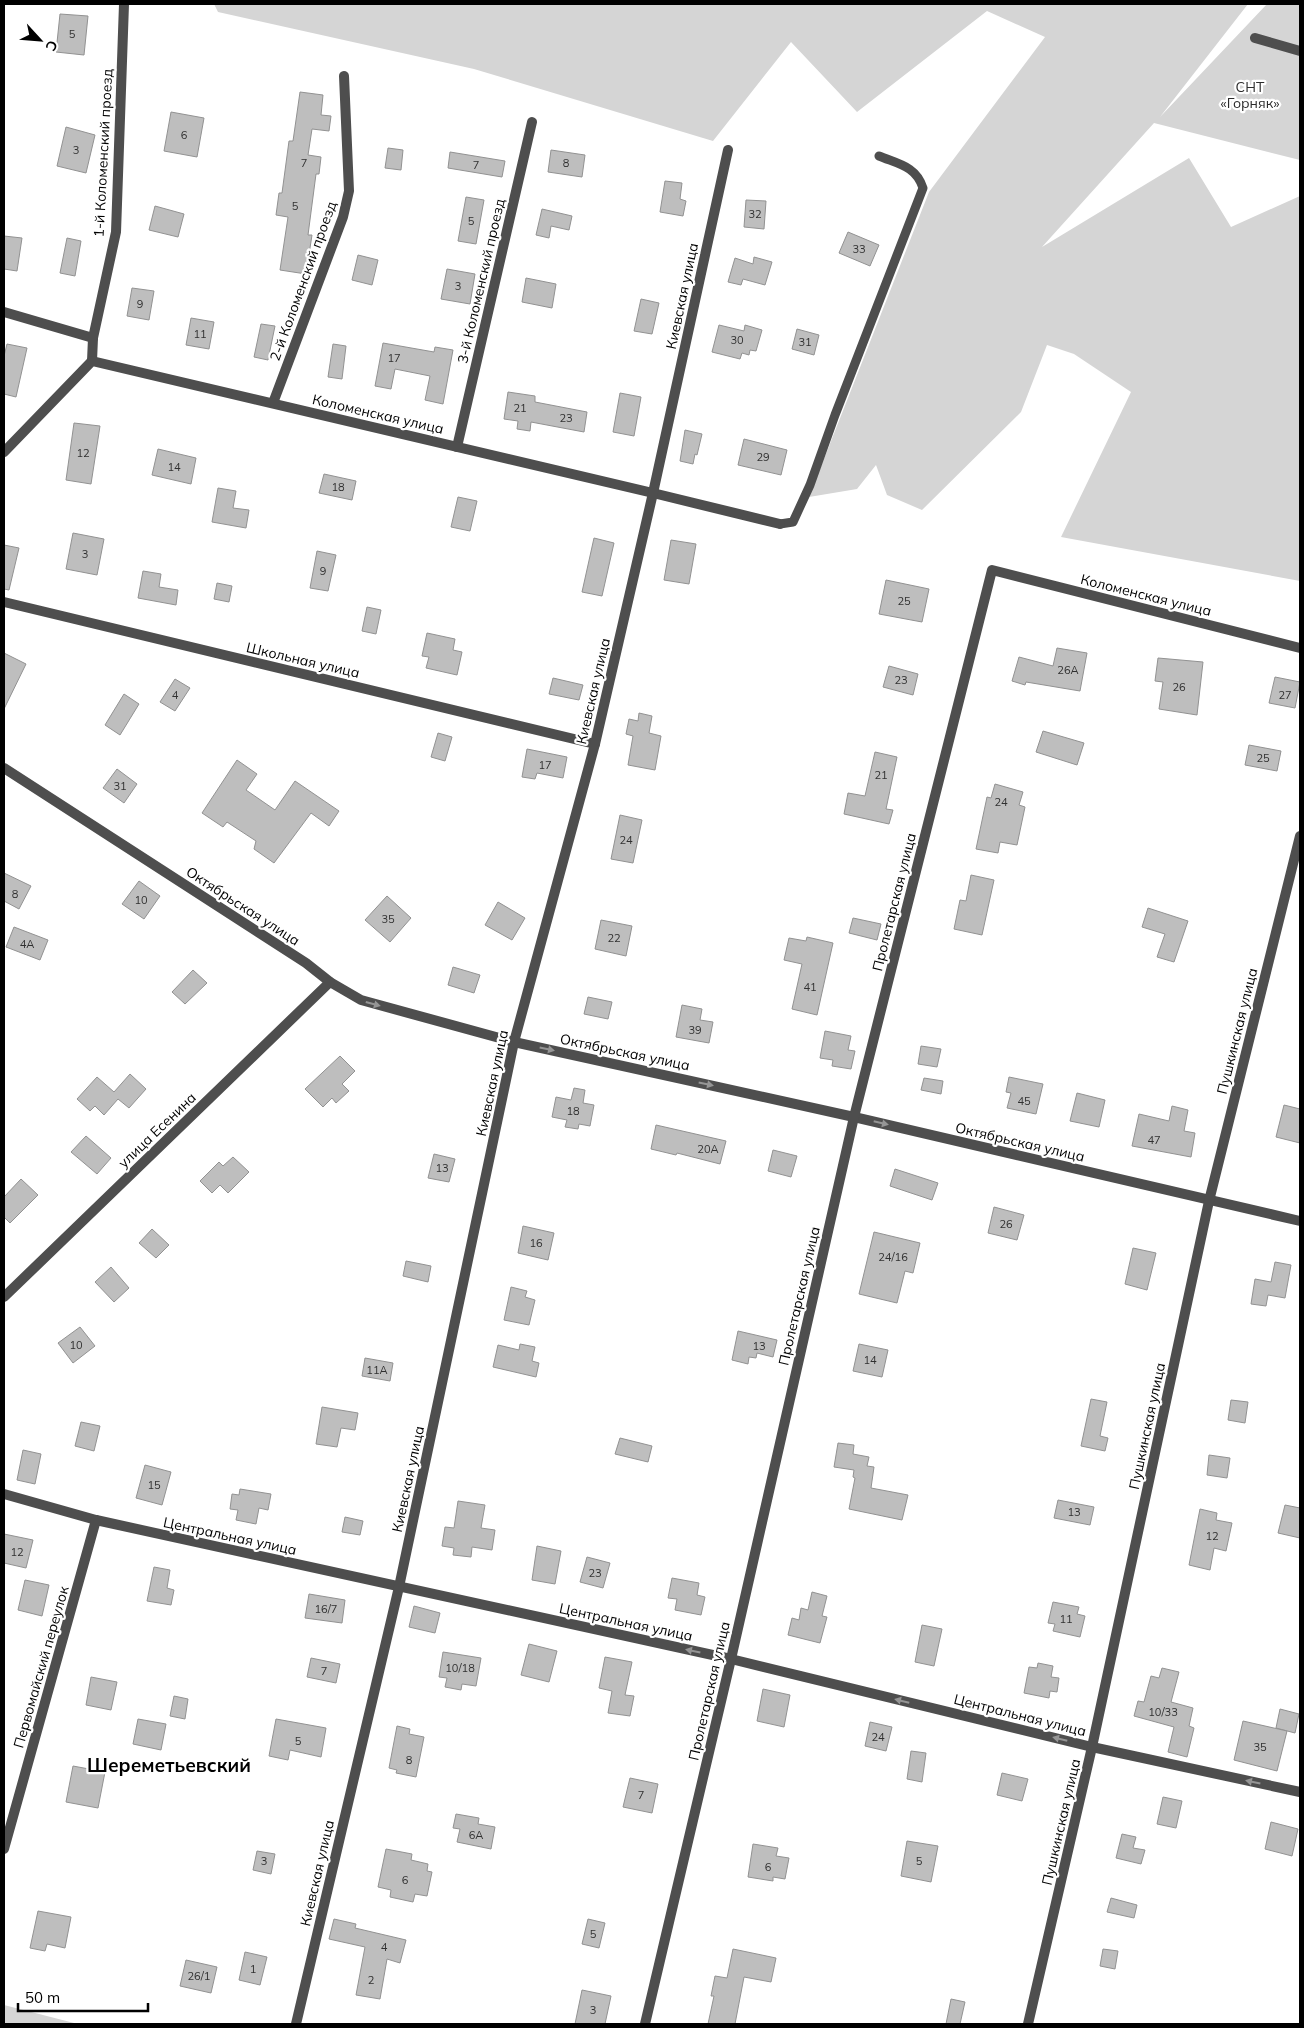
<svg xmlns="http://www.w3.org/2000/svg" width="1304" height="2028" font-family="Mulish,sans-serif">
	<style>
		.green { fill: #d5d5d5 }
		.building { fill: #bebebe; stroke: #929292 }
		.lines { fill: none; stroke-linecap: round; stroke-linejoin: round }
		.lane { stroke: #4e4e4e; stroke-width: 9 }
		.street { stroke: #4e4e4e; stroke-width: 10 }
		.oneway { fill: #959595 }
		.labels { text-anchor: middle; stroke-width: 4.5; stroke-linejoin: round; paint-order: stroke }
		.number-label { font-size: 11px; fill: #303030 }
		.park-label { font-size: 14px; fill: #2c2c2c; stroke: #fff }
		.street-label { font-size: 14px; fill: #000; stroke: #fff }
		.district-label { font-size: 19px; font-weight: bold; fill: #000; stroke: #fff }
	</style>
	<rect width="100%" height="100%" fill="#fff"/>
	<g class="green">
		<polygon points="214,4 1248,4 1160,117 1267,4 1300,4 1300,160 1154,123 1042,247 1189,158 1231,227 1300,196 1300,581 1061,537 1131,392 1074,354 1047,345 1021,412 922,510 887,495 876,465 857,489 809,497 929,192 1045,37 987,11 857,112 791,42 713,141 474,69 218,12"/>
		<polygon points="4,2005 78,2024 4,2024"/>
	</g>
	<g class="building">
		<polygon points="60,14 88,16 84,55 56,52"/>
		<polygon points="300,92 323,95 321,115 331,116 329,131 312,129 308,155 321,157 319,174 316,174 308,235 312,235 306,274 280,270 288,217 276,215 279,193 282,193 289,141 293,141"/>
		<polygon points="171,112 204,118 197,157 164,151"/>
		<polygon points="66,127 95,135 86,173 57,166"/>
		<polygon points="388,148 403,150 401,170 385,168"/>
		<polygon points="551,150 585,155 582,177 548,172"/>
		<polygon points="450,152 505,161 502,177 448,168"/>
		<polygon points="665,181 682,183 680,199 686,201 683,216 660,212"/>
		<polygon points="466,197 484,200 476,244 458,241"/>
		<polygon points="746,200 766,201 764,229 744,227"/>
		<polygon points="155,206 184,214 178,237 149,230"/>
		<polygon points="542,209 572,216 569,230 551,226 549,238 536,235"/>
		<polygon points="848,232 879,245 870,266 839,253"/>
		<polygon points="4,236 22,238 17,271 4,269"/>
		<polygon points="67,238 81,241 75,276 60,273"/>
		<polygon points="358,255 378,260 372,285 352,280"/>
		<polygon points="754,257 772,262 765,285 743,279 741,285 728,282 735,258 753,264"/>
		<polygon points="447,269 475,274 470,304 441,299"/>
		<polygon points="526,278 556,284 552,308 522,302"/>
		<polygon points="132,288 154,291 149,320 127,316"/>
		<polygon points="641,299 659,303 652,334 634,331"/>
		<polygon points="191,318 214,322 209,349 186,345"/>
		<polygon points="261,324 275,326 268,360 254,357"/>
		<polygon points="719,325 744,331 745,325 762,330 756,351 750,350 749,355 742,353 740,359 712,352"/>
		<polygon points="797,329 819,335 814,355 792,349"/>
		<polygon points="383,343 434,352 435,347 453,350 443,404 425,400 430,376 395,369 391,389 375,386"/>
		<polygon points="7,344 27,348 16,397 4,394 4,356"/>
		<polygon points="333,344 346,346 342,379 328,377"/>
		<polygon points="508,392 535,396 535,402 587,412 584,432 531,422 530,431 517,429 518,421 504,419"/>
		<polygon points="620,393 641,397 634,436 613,432"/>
		<polygon points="74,423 100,426 91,484 66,480"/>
		<polygon points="685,430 702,434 697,455 695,454 693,464 680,461"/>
		<polygon points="744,439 787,450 781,475 738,465"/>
		<polygon points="158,449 196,458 191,484 152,475"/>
		<polygon points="324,474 356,481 352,500 319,493"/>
		<polygon points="218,488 236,491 233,508 249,510 246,528 212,522"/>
		<polygon points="458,497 477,501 470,531 451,527"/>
		<polygon points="73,533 104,539 97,575 66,569"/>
		<polygon points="594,538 614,543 602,596 582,592"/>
		<polygon points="671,540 696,544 689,584 664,580"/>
		<polygon points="4,545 19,548 9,590 4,589"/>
		<polygon points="317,551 336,555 328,591 310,588"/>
		<polygon points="143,571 161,574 159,587 178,590 176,605 138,598"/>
		<polygon points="886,580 929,589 922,622 879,614"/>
		<polygon points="217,583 232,586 229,602 214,599"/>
		<polygon points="367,607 381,610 376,634 362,631"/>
		<polygon points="427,633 455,639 453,650 462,652 457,675 426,668 429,657 422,656"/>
		<polygon points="1057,648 1087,653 1080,691 1026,682 1025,685 1012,681 1019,657 1053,666"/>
		<polygon points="4,653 26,664 4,709"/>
		<polygon points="1158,658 1203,662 1197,715 1159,709 1163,682 1155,681"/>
		<polygon points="889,666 918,674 913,695 883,687"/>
		<polygon points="1275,677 1300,682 1295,708 1269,703"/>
		<polygon points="553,678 583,685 579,700 549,694"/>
		<polygon points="175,679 190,688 175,711 160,702"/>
		<polygon points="124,694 139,704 120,735 105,725"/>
		<polygon points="639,713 652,716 649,733 661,736 655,770 628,765 633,736 626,734 629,719 638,721"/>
		<polygon points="1043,731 1084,743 1077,765 1036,752"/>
		<polygon points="438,733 452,737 445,761 431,757"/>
		<polygon points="1249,745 1281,751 1277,771 1245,765"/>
		<polygon points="527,749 567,757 563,778 537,773 535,779 522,777"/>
		<polygon points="875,752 897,757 886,809 893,810 889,824 844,814 848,793 865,796"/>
		<polygon points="237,760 257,774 246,790 275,810 295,781 339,811 329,826 311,813 274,863 254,849 256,841 227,822 223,827 202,813"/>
		<polygon points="117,769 137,784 124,803 103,788"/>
		<polygon points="995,784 1023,792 1019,805 1025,807 1017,845 1000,842 998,853 976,849 987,797 991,798"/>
		<polygon points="620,815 642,820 633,863 611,859"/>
		<polygon points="4,873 31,886 19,909 4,901"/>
		<polygon points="971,875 994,880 982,935 954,929 960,900 966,901"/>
		<polygon points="139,881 160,896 144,919 122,904"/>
		<polygon points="387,896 411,918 390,942 365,920"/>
		<polygon points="498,902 525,918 512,940 485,925"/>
		<polygon points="1148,908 1188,921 1174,962 1157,957 1165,934 1142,927"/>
		<polygon points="853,918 881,924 877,940 849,933"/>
		<polygon points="601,920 632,926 626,956 595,949"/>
		<polygon points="14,927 48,940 40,960 6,947"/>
		<polygon points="807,937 833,943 817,1015 792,1009 802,964 784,960 789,938 806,941"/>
		<polygon points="453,967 480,975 474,993 448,985"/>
		<polygon points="193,970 207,983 185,1004 172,992"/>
		<polygon points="588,997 612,1002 608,1019 584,1014"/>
		<polygon points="682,1005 702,1009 700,1020 713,1022 709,1043 676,1037"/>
		<polygon points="825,1031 851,1036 848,1050 855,1051 851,1069 832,1066 833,1060 820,1058"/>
		<polygon points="921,1046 941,1049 937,1067 918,1064"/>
		<polygon points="340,1056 355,1071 342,1084 349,1091 336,1103 332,1098 323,1107 305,1089"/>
		<polygon points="130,1074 146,1089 129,1108 118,1099 104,1115 95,1106 90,1111 77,1099 97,1077 114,1092"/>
		<polygon points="1009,1077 1043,1084 1036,1114 1007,1108 1011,1093 1006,1092"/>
		<polygon points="924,1078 943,1081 941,1094 921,1090"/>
		<polygon points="574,1088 585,1090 583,1103 594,1105 590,1126 579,1124 578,1129 565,1127 567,1120 552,1117 556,1097 571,1100"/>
		<polygon points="1077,1093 1105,1100 1099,1127 1070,1121"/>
		<polygon points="1284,1105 1300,1109 1300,1143 1276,1137"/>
		<polygon points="1172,1106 1188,1110 1184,1131 1195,1133 1191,1157 1132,1146 1139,1114 1169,1121"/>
		<polygon points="656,1125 726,1141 720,1164 677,1153 676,1155 651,1149"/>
		<polygon points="86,1136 111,1158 97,1174 71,1152"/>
		<polygon points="773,1150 797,1156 791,1177 768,1171"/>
		<polygon points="434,1154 455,1159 449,1182 428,1178"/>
		<polygon points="233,1157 249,1172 228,1193 220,1185 212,1193 200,1181 219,1162 223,1166"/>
		<polygon points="895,1169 938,1183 932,1200 890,1186"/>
		<polygon points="21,1179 38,1195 10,1223 4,1217 4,1197"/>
		<polygon points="994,1207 1024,1215 1017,1240 988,1233"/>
		<polygon points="523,1226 554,1233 548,1260 518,1253"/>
		<polygon points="152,1229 169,1245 156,1258 139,1243"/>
		<polygon points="874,1232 920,1243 913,1273 905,1271 897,1303 859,1294"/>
		<polygon points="1133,1248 1156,1253 1147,1290 1125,1284"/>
		<polygon points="406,1261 431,1266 428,1282 403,1276"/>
		<polygon points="1275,1262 1291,1265 1285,1298 1268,1295 1266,1306 1251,1304 1255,1279 1271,1282"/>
		<polygon points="111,1267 129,1288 114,1302 95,1282"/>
		<polygon points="511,1287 527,1291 525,1297 535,1300 529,1325 504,1320"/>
		<polygon points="80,1327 95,1346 73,1363 58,1343"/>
		<polygon points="738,1331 777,1340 773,1357 757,1353 756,1358 749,1357 748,1364 732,1360"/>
		<polygon points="520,1344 535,1347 532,1361 539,1363 536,1377 493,1367 498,1345 519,1350"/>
		<polygon points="859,1344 888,1350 882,1377 853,1371"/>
		<polygon points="365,1358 393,1363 390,1381 362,1376"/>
		<polygon points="1091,1399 1107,1402 1100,1436 1108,1438 1105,1451 1081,1446"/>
		<polygon points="1231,1400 1248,1402 1245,1423 1228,1420"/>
		<polygon points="322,1407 358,1413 355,1430 341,1428 337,1447 316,1444"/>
		<polygon points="81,1422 100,1426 94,1451 75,1446"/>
		<polygon points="620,1438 652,1446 648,1462 615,1454"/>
		<polygon points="838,1443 854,1445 853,1454 869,1457 867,1466 874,1467 871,1488 908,1495 902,1520 849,1509 855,1478 853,1477 854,1470 834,1467"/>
		<polygon points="23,1450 41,1454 35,1484 17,1480"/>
		<polygon points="1209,1455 1230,1458 1227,1478 1207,1475"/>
		<polygon points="145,1465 171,1472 162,1505 136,1498"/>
		<polygon points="240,1489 271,1494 268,1510 259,1508 256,1524 236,1520 238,1510 230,1509 232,1494 239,1495"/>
		<polygon points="1058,1500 1094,1507 1090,1525 1054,1518"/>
		<polygon points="458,1501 485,1505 481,1528 495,1530 492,1550 472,1547 471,1557 453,1555 454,1548 442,1546 445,1527 454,1528"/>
		<polygon points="1285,1505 1300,1508 1300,1538 1278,1533"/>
		<polygon points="1200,1509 1217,1513 1216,1520 1232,1523 1226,1551 1214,1548 1210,1570 1189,1565"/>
		<polygon points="345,1517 363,1521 360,1535 342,1532"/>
		<polygon points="4,1534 33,1540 26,1568 4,1563"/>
		<polygon points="537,1546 561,1551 555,1584 532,1580"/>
		<polygon points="587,1557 610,1563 603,1588 580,1582"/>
		<polygon points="154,1567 170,1570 167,1588 174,1590 171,1605 147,1601"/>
		<polygon points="672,1578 699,1583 697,1595 705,1597 701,1615 675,1610 677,1599 668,1598"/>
		<polygon points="25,1580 49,1585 42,1616 18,1610"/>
		<polygon points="812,1592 827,1596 822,1616 827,1617 820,1643 788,1635 792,1618 799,1620 801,1608 808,1610"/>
		<polygon points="309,1594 345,1600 342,1623 305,1618"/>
		<polygon points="1053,1602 1079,1607 1077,1614 1085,1616 1080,1637 1053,1631 1055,1624 1048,1623"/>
		<polygon points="414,1606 440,1613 435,1633 409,1627"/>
		<polygon points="922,1625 942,1629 934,1666 915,1662"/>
		<polygon points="529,1644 557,1651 549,1682 521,1675"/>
		<polygon points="443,1652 481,1658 476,1686 462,1684 461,1690 445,1687 447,1678 439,1677"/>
		<polygon points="605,1657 632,1662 625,1695 634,1696 630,1716 608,1713 612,1691 599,1688"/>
		<polygon points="311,1658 340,1664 336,1683 307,1677"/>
		<polygon points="1038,1663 1053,1666 1051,1677 1059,1678 1057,1692 1050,1691 1049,1698 1024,1693 1029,1667 1037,1668"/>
		<polygon points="1162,1668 1179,1672 1171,1702 1193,1708 1189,1726 1194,1728 1187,1757 1168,1752 1174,1727 1134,1716 1138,1701 1144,1702 1151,1676 1159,1678"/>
		<polygon points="91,1677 117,1682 111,1710 86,1705"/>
		<polygon points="763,1689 790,1695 784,1727 757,1721"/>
		<polygon points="174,1696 188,1699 185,1719 170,1716"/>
		<polygon points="1280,1709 1299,1714 1295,1733 1276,1728"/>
		<polygon points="138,1719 166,1724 161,1750 133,1744"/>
		<polygon points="276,1719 326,1728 321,1757 290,1750 288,1760 269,1756"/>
		<polygon points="1243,1721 1287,1731 1277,1771 1234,1760"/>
		<polygon points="870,1722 892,1727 886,1751 865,1746"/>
		<polygon points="397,1726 410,1729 409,1734 424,1737 416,1777 396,1773 397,1770 389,1768"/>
		<polygon points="911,1751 926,1753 922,1782 907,1779"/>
		<polygon points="73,1766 105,1772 98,1808 66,1802"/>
		<polygon points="1002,1773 1028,1779 1022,1801 997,1795"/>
		<polygon points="630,1778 658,1784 652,1813 623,1807"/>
		<polygon points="1163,1797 1182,1801 1176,1828 1157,1824"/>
		<polygon points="456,1814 479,1818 478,1824 495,1827 491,1849 457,1842 460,1829 453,1828"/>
		<polygon points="1271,1822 1298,1829 1292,1856 1265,1849"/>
		<polygon points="1122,1834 1136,1837 1133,1848 1145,1850 1141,1864 1116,1858"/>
		<polygon points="907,1841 938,1846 931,1882 901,1876"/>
		<polygon points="753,1844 778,1848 776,1856 789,1858 785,1879 773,1877 773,1881 748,1877"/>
		<polygon points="386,1849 412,1854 411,1860 428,1864 427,1871 432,1872 427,1896 415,1894 413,1902 390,1897 391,1890 378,1887"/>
		<polygon points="257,1851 275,1854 271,1874 253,1870"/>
		<polygon points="1111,1898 1137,1905 1134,1918 1107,1912"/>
		<polygon points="38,1911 71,1917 65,1948 47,1944 45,1951 30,1948"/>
		<polygon points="334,1919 356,1924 355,1928 406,1940 400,1963 387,1959 380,1999 356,1995 365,1947 329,1939"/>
		<polygon points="588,1919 605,1923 599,1948 582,1944"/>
		<polygon points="733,1949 776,1958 771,1982 744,1977 735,2024 708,2024 714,1996 711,1996 715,1976 727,1978"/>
		<polygon points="1103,1949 1118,1951 1115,1969 1100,1966"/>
		<polygon points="245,1952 267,1957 260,1985 239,1980"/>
		<polygon points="186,1960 217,1967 211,1993 180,1986"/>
		<polygon points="582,1990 611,1996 605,2024 575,2024"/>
		<polygon points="951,1999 965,2002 960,2024 946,2024"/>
	</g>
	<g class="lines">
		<path class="lane" d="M780 524 793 522 810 485 835 415 923 188C916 166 898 164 879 156"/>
		<g class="street">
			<polyline points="1255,38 1300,51"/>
			<polyline points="4,312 93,338"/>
			<polyline points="92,361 93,338 116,232 124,4"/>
			<polyline points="273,403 343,217 349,191 344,76"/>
			<polyline points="457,447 532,122"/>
			<polyline points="4,452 92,361 653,493 780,524"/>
			<polyline points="4,602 595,744"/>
			<polyline points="4,768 306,963 330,982 361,1000 514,1042 854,1117 1300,1221"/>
			<polyline points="4,1297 330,982"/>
			<polyline points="4,1494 96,1520 731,1659 1092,1747 1300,1792"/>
			<polyline points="4,1849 96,1520"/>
			<polyline points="296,2024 399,1587 514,1042 595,744 653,493 728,150"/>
			<polyline points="645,2024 731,1659 854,1117 992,570 1300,648"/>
			<polyline points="1028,2024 1092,1747 1209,1201 1300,836"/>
		</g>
	</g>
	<defs><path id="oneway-solid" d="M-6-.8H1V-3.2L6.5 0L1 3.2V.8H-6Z" transform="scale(1.25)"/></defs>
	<g class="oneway">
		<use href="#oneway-solid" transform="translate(373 1004) rotate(15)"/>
		<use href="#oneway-solid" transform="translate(547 1049) rotate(12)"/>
		<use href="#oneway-solid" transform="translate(706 1084) rotate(12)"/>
		<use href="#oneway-solid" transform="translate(881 1123) rotate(13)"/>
		<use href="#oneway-solid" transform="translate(693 1651) rotate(-168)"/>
		<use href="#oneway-solid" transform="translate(902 1701) rotate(-166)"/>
		<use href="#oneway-solid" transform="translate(1060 1739) rotate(-166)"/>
		<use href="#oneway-solid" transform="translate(1253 1782) rotate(-168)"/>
	</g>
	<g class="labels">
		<g class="number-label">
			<text x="72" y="38">5</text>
			<text x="184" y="139">6</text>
			<text x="76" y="154">3</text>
			<text x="304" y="167">7</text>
			<text x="566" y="167">8</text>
			<text x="476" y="169">7</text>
			<text x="295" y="210">5</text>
			<text x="755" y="218">32</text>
			<text x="471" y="225">5</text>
			<text x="859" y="253">33</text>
			<text x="458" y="290">3</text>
			<text x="140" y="308">9</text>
			<text x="200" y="338">11</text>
			<text x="737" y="344">30</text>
			<text x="805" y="346">31</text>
			<text x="394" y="362">17</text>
			<text x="520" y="412">21</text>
			<text x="566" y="422">23</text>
			<text x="83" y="457">12</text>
			<text x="763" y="461">29</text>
			<text x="174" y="471">14</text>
			<text x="338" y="491">18</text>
			<text x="85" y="558">3</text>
			<text x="323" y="575">9</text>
			<text x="904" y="605">25</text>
			<text x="1068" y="674">26А</text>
			<text x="901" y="684">23</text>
			<text x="1179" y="691">26</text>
			<text x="175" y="699">4</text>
			<text x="1285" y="699">27</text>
			<text x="1263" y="762">25</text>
			<text x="545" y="769">17</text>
			<text x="881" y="779">21</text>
			<text x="120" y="790">31</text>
			<text x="1001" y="806">24</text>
			<text x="626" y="844">24</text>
			<text x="15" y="898">8</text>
			<text x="141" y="904">10</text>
			<text x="388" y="923">35</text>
			<text x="614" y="942">22</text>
			<text x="27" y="948">4А</text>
			<text x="810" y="991">41</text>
			<text x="695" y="1034">39</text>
			<text x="1024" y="1105">45</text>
			<text x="573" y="1115">18</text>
			<text x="1154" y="1144">47</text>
			<text x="708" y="1153">20А</text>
			<text x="442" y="1172">13</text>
			<text x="1006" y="1228">26</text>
			<text x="536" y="1247">16</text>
			<text x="893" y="1261">24/16</text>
			<text x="76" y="1349">10</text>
			<text x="759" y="1350">13</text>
			<text x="870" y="1364">14</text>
			<text x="377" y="1374">11А</text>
			<text x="154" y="1489">15</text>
			<text x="1074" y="1516">13</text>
			<text x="1212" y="1540">12</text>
			<text x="17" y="1556">12</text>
			<text x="595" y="1577">23</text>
			<text x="326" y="1613">16/7</text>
			<text x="1066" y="1623">11</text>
			<text x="460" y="1672">10/18</text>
			<text x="324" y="1675">7</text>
			<text x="1163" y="1716">10/33</text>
			<text x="878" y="1741">24</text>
			<text x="298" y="1745">5</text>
			<text x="1260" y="1751">35</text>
			<text x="409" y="1764">8</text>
			<text x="641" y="1799">7</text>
			<text x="476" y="1839">6А</text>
			<text x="264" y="1865">3</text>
			<text x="919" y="1865">5</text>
			<text x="768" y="1871">6</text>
			<text x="405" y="1884">6</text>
			<text x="593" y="1938">5</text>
			<text x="384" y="1951">4</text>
			<text x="253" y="1973">1</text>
			<text x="199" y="1980">26/1</text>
			<text x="371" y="1984">2</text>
			<text x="593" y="2014">3</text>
		</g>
		<g class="park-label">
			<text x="1250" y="92">СНТ<tspan x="1250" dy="16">«Горняк»</tspan></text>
		</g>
		<g class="street-label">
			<text transform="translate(103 153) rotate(-87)" y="5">1-й Коломенский проезд</text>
			<text transform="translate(303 281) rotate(-70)" y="5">2-й Коломенский проезд</text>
			<text transform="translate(481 281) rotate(-77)" y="5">3-й Коломенский проезд</text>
			<text transform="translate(682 296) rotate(-78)" y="5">Киевская улица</text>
			<text transform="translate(378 414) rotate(13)" y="5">Коломенская улица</text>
			<text transform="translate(1146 595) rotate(14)" y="5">Коломенская улица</text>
			<text transform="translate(303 660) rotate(13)" y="5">Школьная улица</text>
			<text transform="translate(593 691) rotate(-77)" y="5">Киевская улица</text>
			<text transform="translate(894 902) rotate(-76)" y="5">Пролетарская улица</text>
			<text transform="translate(243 906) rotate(33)" y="5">Октябрьская улица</text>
			<text transform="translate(1237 1031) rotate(-76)" y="5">Пушкинская улица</text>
			<text transform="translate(625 1052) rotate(12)" y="5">Октябрьская улица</text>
			<text transform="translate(492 1083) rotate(-78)" y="5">Киевская улица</text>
			<text transform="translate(157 1130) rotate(-44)" y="5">улица Есенина</text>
			<text transform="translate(1020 1142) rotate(13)" y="5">Октябрьская улица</text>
			<text transform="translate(799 1296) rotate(-77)" y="5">Пролетарская улица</text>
			<text transform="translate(1147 1426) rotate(-78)" y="5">Пушкинская улица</text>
			<text transform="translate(408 1479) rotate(-78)" y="5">Киевская улица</text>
			<text transform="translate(230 1536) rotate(12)" y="5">Центральная улица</text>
			<text transform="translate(626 1622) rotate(12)" y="5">Центральная улица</text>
			<text transform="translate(41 1667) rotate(-74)" y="5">Первомайский переулок</text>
			<text transform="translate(709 1691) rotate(-77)" y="5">Пролетарская улица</text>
			<text transform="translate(1020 1715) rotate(14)" y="5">Центральная улица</text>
			<text transform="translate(1061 1822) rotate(-77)" y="5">Пушкинская улица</text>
			<text transform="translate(317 1873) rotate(-77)" y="5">Киевская улица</text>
		</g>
		<g class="district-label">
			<text x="169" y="1772">Шереметьевский</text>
		</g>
	</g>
	<rect width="1304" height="2028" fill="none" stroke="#000000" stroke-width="10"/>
	<g transform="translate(40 40) rotate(116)" stroke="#ffffff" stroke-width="4" paint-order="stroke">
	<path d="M0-4L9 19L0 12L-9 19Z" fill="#000000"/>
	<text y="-8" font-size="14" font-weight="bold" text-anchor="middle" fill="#000000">С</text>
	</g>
	<path d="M18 2003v8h130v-8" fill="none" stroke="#000000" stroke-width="2.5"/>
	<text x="25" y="2003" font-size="15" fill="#000000" stroke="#ffffff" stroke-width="4" paint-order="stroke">50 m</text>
</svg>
